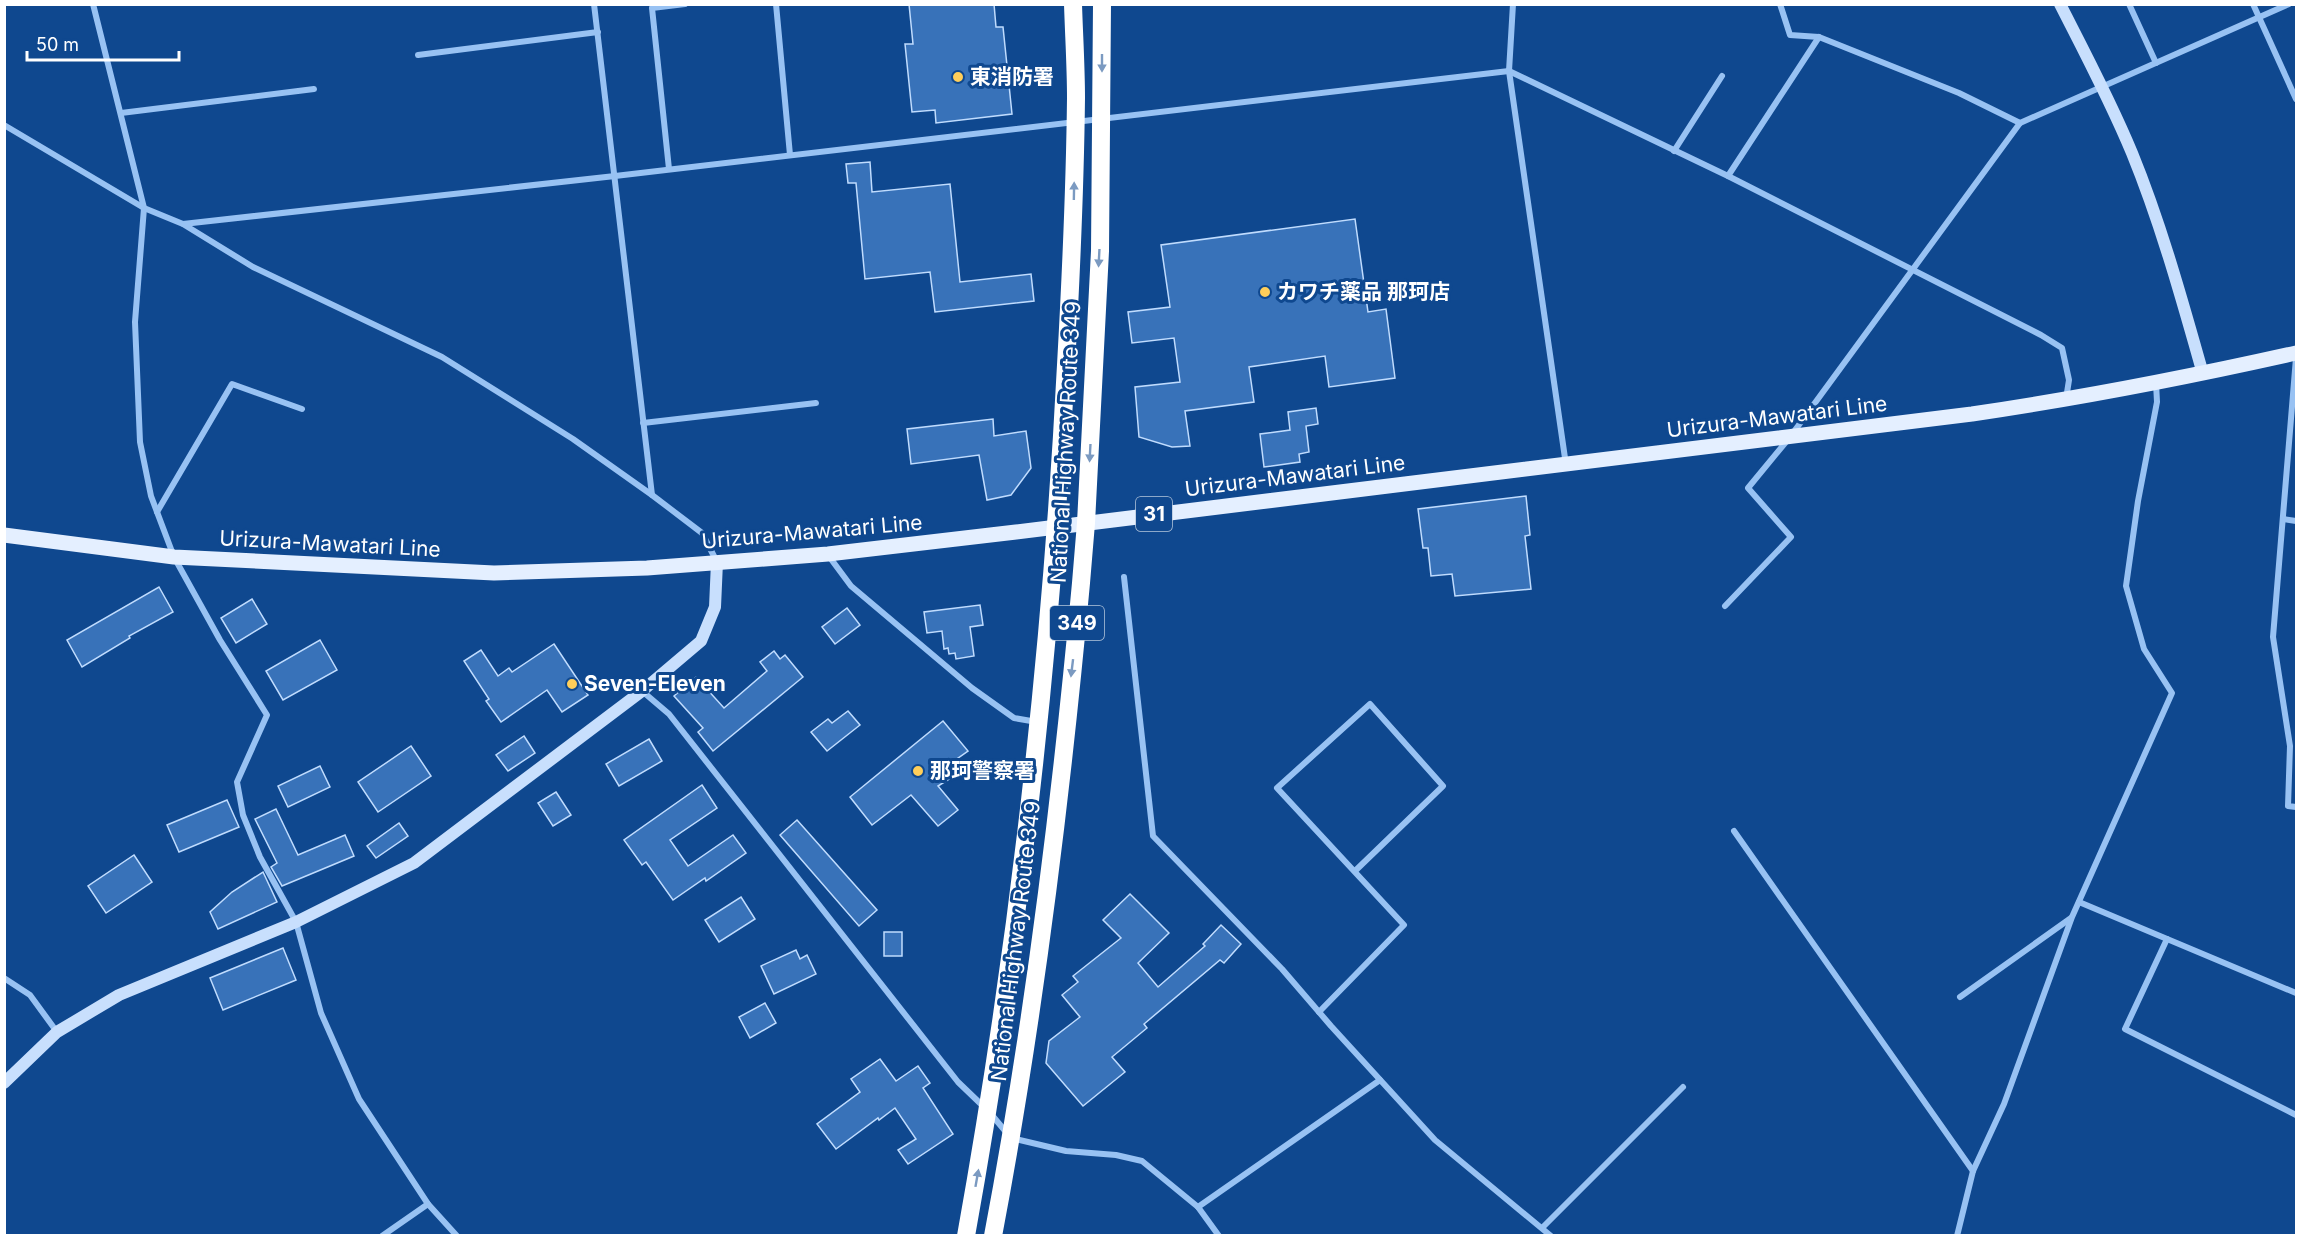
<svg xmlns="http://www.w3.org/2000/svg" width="2301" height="1240" font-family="Inter,'Noto Sans JP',sans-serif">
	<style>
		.building { fill: #3872b9; stroke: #c0dcfe; stroke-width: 1.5 }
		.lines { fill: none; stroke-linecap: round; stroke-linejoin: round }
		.street { stroke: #98c2f3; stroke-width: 6 }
		.secondary { stroke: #c8dffd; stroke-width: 12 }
		.primary { stroke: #e4efff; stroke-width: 15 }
		.highway { stroke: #fff; stroke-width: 18 }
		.oneway { fill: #7b9ac1 }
		.poi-dot { fill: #ffce5a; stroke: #0f488f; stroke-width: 2 }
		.labels { text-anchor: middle; stroke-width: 6; stroke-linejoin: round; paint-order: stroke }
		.shield { fill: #0f488f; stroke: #b7c8dd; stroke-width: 1.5 }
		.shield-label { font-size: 20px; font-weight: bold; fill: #fff }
		.poi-label { font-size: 21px; font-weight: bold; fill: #fff; stroke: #0f488f; text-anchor: start }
		.street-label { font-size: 21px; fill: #fff; stroke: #0f488f }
	</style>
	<rect width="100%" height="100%" fill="#0f488f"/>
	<g class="building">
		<polygon points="909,4 994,4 996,27 1003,27 1012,114 936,123 935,110 912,112 905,44 913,44"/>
		<polygon points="870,162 872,192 950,184 960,282 1031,274 1034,301 935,312 930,272 865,279 856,183 848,183 846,164"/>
		<polygon points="1355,219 1368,312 1386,309 1395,378 1329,387 1325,356 1249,367 1254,402 1185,411 1190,446 1172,447 1139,437 1135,387 1180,382 1174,338 1132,343 1128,312 1170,307 1161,245"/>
		<polygon points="1316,408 1318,424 1306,426 1309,452 1299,454 1300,462 1264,467 1260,434 1290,430 1288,412"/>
		<polygon points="993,419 994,436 1026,431 1031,468 1011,495 987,500 979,455 911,464 907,429"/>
		<polygon points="1526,496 1530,535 1525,536 1531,589 1455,596 1452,574 1431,576 1428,548 1423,548 1418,509"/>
		<polygon points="159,587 173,612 129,636 130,638 82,667 67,640"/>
		<polygon points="252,599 267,624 236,643 221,618"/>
		<polygon points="980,605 983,625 970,627 974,656 956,659 955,653 949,654 948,648 944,649 942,631 927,633 924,612"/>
		<polygon points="847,608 860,625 835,644 822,627"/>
		<polygon points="320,640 337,670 283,700 266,671"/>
		<polygon points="554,644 588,695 562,712 547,690 501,722 486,701 489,699 464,661 481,650 498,676 509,668 512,672"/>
		<polygon points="774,651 780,659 785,655 803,677 713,751 698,732 703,728 674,696 696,677 724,708 767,671 760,662"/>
		<polygon points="848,711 860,725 827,751 811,732 828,719 832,723"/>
		<polygon points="943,721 968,751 954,761 954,776 938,786 958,810 938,826 911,795 872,825 850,797"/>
		<polygon points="524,736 535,753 508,771 496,755"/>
		<polygon points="649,739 662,761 619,786 606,764"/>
		<polygon points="411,746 431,776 378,812 358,782"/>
		<polygon points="320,766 330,787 288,807 278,786"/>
		<polygon points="702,785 717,808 670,840 688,866 733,835 746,853 706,881 705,878 673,900 646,862 642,865 624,840"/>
		<polygon points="556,792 571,815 553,826 538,803"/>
		<polygon points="227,800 239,827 179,852 167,825"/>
		<polygon points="276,809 298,855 345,835 354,856 282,886 271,867 277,863 255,819"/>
		<polygon points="797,820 877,910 859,926 780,835"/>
		<polygon points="399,823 408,836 376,858 367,846"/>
		<polygon points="134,855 152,882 106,913 88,886"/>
		<polygon points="263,872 277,902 218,929 210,912 232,892"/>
		<polygon points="1130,894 1169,933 1138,963 1158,987 1205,946 1203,944 1221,925 1241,944 1224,963 1220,960 1144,1024 1147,1028 1112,1057 1125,1072 1083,1106 1046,1063 1049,1041 1080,1017 1062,995 1078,982 1073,976 1121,938 1103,920"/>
		<polygon points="741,897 755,919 719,942 705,920"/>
		<rect x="884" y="932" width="18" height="24"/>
		<polygon points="283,948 296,980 223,1010 210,978"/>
		<polygon points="796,950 800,959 807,955 816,974 774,994 761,966"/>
		<polygon points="765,1003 776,1023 750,1038 739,1017"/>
		<polygon points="880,1059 896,1081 918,1066 930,1083 923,1088 953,1134 908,1164 898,1150 916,1139 895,1108 879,1120 878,1118 836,1149 817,1124 860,1092 851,1079"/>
	</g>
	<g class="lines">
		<g class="street">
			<polyline points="93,4 144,208 135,322 140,442 151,496 174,557 220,640 267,715 237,782 243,815 260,857 296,922 321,1013 359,1099 428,1204 457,1236"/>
			<polyline points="594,4 652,495"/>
			<polyline points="776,4 790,155"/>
			<polyline points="1513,4 1509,71 1566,465"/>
			<polyline points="1780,4 1790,35 1819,37 1959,93 2020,123 2289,4"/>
			<polyline points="2129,4 2156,63"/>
			<polyline points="2253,4 2296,99"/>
			<polyline points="418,55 598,32"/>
			<polyline points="121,113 314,89"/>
			<polyline points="4,125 144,208 183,224 253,267 442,357 573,439 652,495 702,533 717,562"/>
			<polyline points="1674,151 1722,76"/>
			<polyline points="669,169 652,8 685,4"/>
			<polyline points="1728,176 1819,37"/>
			<polyline points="183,224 615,176 1509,71 1728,176 2041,335 2062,348 2069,380 2066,399"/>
			<polyline points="2296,358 2273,637 2290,746 2288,806 2296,807"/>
			<polyline points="643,423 816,403"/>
			<polyline points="157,512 232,384 302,409"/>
			<polyline points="2283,519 2296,521"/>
			<polyline points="828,555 851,586 972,688 1014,718 1037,722"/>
			<polyline points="1124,577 1153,836 1282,969 1331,1026 1435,1140 1551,1236"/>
			<polyline points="1725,606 1791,537 1748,488 1790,437 2020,123"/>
			<polyline points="642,691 669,714 958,1082 984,1107"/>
			<polyline points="1734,831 1973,1171"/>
			<polyline points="2079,902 2296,993"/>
			<polyline points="2167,939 2125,1029 2296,1115"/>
			<polyline points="4,978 30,995 57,1032"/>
			<polyline points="1960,997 2071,918"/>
			<polyline points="1319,1012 1404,925 1277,788 1370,704 1443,786 1355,871"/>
			<polyline points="991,1114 1011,1138 1066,1151 1116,1155 1142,1161 1198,1207 1219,1236"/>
			<polyline points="1198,1207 1380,1080"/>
			<polyline points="1543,1227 1683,1087"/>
			<polyline points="382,1236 428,1204"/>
			<polyline points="1957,1236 1973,1171 2004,1104 2072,917 2172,693 2144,649 2126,586 2138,501 2157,402 2156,383"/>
		</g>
		<g class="secondary">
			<path d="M2060 4C2085 53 2111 102 2132 153 2161 224 2182 300 2203 374"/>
			<polyline points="4,1083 57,1032 119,995 296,922 414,863 642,691 701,641 715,607 717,562"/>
		</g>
		<path class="primary" d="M4 535 174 557 494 573 647 568 828 554 1016 532 1972 414C2081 398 2189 377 2296 353"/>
		<g class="highway">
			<path d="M966 1236C1018 947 1051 657 1066 365 1071 276 1075 187 1076 98 1076 67 1074 36 1073 4"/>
			<path d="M993 1236C1034 1020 1061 801 1081 583L1086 523 1100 251 1102 4"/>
		</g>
	</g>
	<defs><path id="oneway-solid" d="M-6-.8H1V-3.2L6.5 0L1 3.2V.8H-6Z" transform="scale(1.5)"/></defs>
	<g class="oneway">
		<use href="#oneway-solid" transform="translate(1102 63) rotate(90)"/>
		<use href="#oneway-solid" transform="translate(1074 191) rotate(-89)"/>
		<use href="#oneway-solid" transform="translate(1099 258) rotate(93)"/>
		<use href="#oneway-solid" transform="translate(1090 453) rotate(93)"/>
		<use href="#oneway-solid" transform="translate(1072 668) rotate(97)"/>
		<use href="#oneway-solid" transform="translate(977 1178) rotate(-80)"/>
	</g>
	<g class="poi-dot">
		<circle cx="958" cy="77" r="6"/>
		<circle cx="1265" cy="292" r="6"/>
		<circle cx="572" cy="684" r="6"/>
		<circle cx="918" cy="771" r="6"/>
	</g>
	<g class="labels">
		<g class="shield">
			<rect x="1136" y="497" width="36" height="34" rx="4.5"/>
			<rect x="1050" y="606" width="54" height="34" rx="4.5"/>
		</g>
		<g class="shield-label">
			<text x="1154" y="521">31</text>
			<text x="1077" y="630">349</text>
		</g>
		<g class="poi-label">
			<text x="970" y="84">東消防署</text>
			<text x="1277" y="299">カワチ薬品 那珂店</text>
			<text x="584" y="691">Seven-Eleven</text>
			<text x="930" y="778">那珂警察署</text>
		</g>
		<g class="street-label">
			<text transform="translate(1777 417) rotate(-7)" y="7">Urizura-Mawatari Line</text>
			<text transform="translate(1066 442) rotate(-87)" y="7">National Highway Route 349</text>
			<text transform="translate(1295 476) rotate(-7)" y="7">Urizura-Mawatari Line</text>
			<text transform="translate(812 532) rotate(-5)" y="7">Urizura-Mawatari Line</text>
			<text transform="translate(330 544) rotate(3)" y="7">Urizura-Mawatari Line</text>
			<text transform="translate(1016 941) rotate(-83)" y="7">National Highway Route 349</text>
		</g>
	</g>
	<rect width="2301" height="1240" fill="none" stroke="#ffffff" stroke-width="12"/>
	<path d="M27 51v9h152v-9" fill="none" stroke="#ffffff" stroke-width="3"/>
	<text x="36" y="51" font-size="18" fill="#ffffff" stroke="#0f488f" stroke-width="4.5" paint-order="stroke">50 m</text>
</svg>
